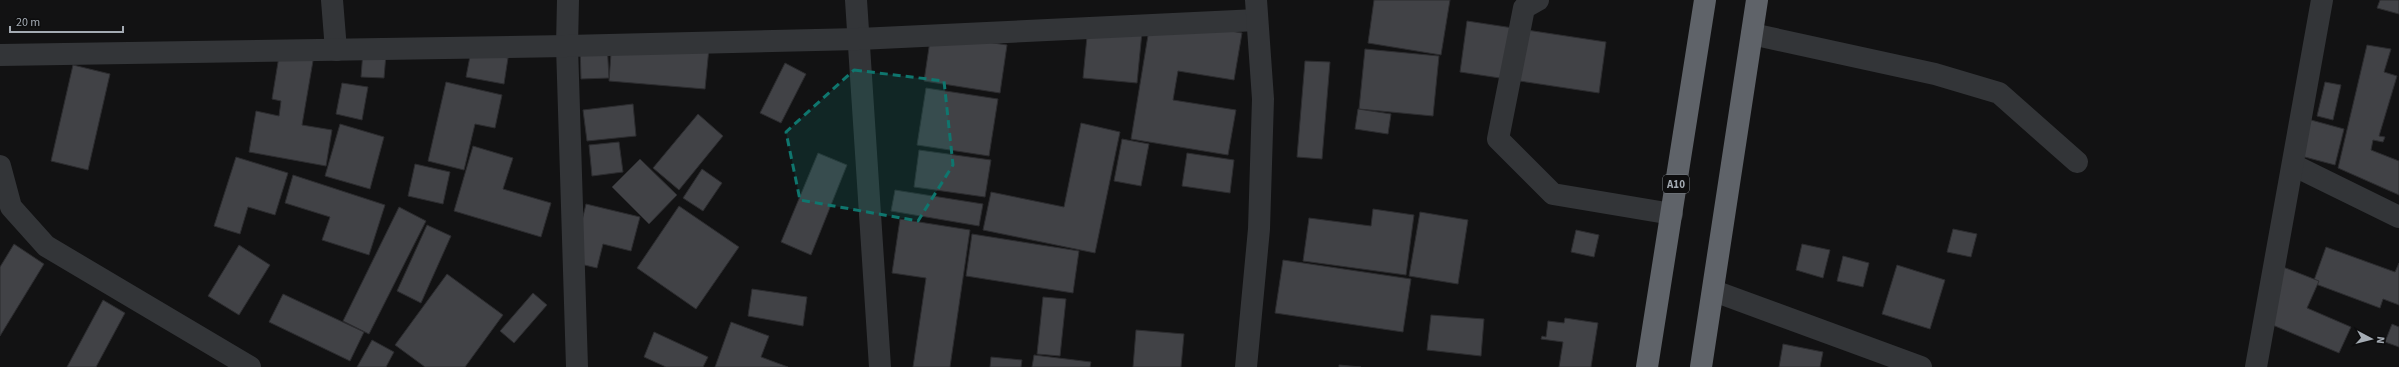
<svg xmlns="http://www.w3.org/2000/svg" width="2399" height="367" font-family="'Source Sans 3',sans-serif">
	<style>
		.building { fill: #414246; stroke: #2c2c2f }
		.lines { fill: none; stroke-linecap: round; stroke-linejoin: round }
		.lane { stroke: #333538; stroke-width: 22 }
		.street { stroke: #333538; stroke-width: 22 }
		.highway { stroke: #5f6369; stroke-width: 22 }
		.marked { fill: #0f766e; fill-opacity: 0.2; stroke: #0f766e; stroke-width: 3; stroke-dasharray: 8 5; stroke-linejoin: round }
		.labels { text-anchor: middle; stroke-width: 4; stroke-linejoin: round; paint-order: stroke }
		.shield { fill: #0d0d0e; stroke: #777c82; stroke-width: 1 }
		.shield-label { font-size: 11px; font-weight: bold; fill: #a4abb3 }
	</style>
	<rect width="100%" height="100%" fill="#121213"/>
	<g class="building">
		<polygon points="1374,0 1450,0 1441,55 1368,43"/>
		<polygon points="2380,0 2399,0 2399,14 2377,8"/>
		<polygon points="1151,17 1242,33 1234,80 1178,71 1173,100 1236,110 1228,155 1131,139"/>
		<polygon points="1467,21 1606,42 1599,93 1460,72"/>
		<polygon points="1088,26 1142,32 1137,83 1083,78"/>
		<polygon points="931,34 1007,45 1000,93 924,81"/>
		<polygon points="612,40 709,48 705,89 609,81"/>
		<polygon points="607,43 609,78 581,79 580,44"/>
		<polygon points="2367,45 2391,49 2384,72 2397,76 2379,136 2385,137 2383,142 2373,140 2371,150 2399,161 2399,195 2338,168"/>
		<polygon points="1365,49 1439,56 1433,116 1359,109"/>
		<polygon points="280,50 314,55 302,125 332,130 326,166 249,152 256,111 279,116 281,101 272,99"/>
		<polygon points="363,51 386,54 384,78 361,77"/>
		<polygon points="471,51 508,58 504,84 466,77"/>
		<polygon points="1305,61 1330,62 1322,159 1297,157"/>
		<polygon points="785,63 806,74 781,123 760,113"/>
		<polygon points="73,65 110,74 88,170 51,161"/>
		<polygon points="446,82 502,95 495,128 475,124 464,170 428,161"/>
		<polygon points="2325,82 2341,85 2333,120 2317,116"/>
		<polygon points="342,83 368,87 362,120 336,114"/>
		<polygon points="926,88 998,99 989,156 917,145"/>
		<polygon points="633,104 636,136 587,141 583,110"/>
		<polygon points="1358,109 1391,114 1388,134 1355,129"/>
		<polygon points="698,114 723,136 679,190 653,168"/>
		<polygon points="2311,120 2344,129 2335,165 2301,156"/>
		<polygon points="1081,123 1120,132 1095,253 983,230 991,192 1064,207"/>
		<polygon points="340,124 384,137 370,189 325,176"/>
		<polygon points="1122,139 1149,144 1141,186 1114,181"/>
		<polygon points="619,142 623,172 592,176 589,145"/>
		<polygon points="473,146 513,158 503,189 551,203 541,237 454,211"/>
		<polygon points="919,150 991,160 985,197 914,187"/>
		<polygon points="818,153 847,165 811,255 781,242"/>
		<polygon points="1187,153 1234,160 1230,193 1182,186"/>
		<polygon points="236,157 288,173 275,215 248,207 240,234 214,226"/>
		<polygon points="640,159 677,195 649,224 612,187"/>
		<polygon points="415,164 450,172 443,204 408,196"/>
		<polygon points="702,169 722,183 703,211 683,198"/>
		<polygon points="293,175 385,205 369,255 322,240 330,217 285,203"/>
		<polygon points="895,190 983,204 979,226 891,211"/>
		<polygon points="586,204 640,217 631,251 603,244 597,268 572,262"/>
		<polygon points="679,206 739,247 696,309 637,268"/>
		<polygon points="399,207 426,221 369,334 343,321"/>
		<polygon points="1373,209 1414,215 1406,275 1303,261 1309,218 1371,226"/>
		<polygon points="1420,212 1468,220 1458,284 1409,276"/>
		<polygon points="900,219 970,230 950,367 913,367 926,278 892,273"/>
		<polygon points="427,225 451,236 421,303 397,291"/>
		<polygon points="1953,229 1977,234 1971,257 1947,252"/>
		<polygon points="1576,230 1599,235 1594,257 1571,252"/>
		<polygon points="972,234 1079,251 1073,293 966,276"/>
		<polygon points="14,244 44,264 0,336 0,267"/>
		<polygon points="1802,244 1830,250 1823,278 1796,270"/>
		<polygon points="239,245 270,265 239,315 208,296"/>
		<polygon points="2326,247 2395,272 2399,263 2399,305 2383,299 2380,308 2313,283"/>
		<polygon points="1843,256 1869,263 1863,287 1837,281"/>
		<polygon points="1283,260 1411,279 1403,332 1275,313"/>
		<polygon points="1897,265 1945,280 1930,329 1882,314"/>
		<polygon points="2278,265 2319,281 2307,308 2351,327 2339,353 2256,318"/>
		<polygon points="447,274 503,315 465,367 425,367 395,345"/>
		<polygon points="752,289 807,297 803,326 748,316"/>
		<polygon points="533,293 547,305 514,343 500,331"/>
		<polygon points="283,294 364,332 350,361 269,322"/>
		<polygon points="1043,297 1066,299 1060,356 1037,354"/>
		<polygon points="103,300 125,313 96,367 67,367"/>
		<polygon points="1431,315 1484,319 1481,356 1427,350"/>
		<polygon points="1565,318 1598,323 1591,367 1559,367 1563,342 1541,339 1542,336 1546,337 1548,321 1564,323"/>
		<polygon points="731,322 769,336 761,357 788,367 715,367"/>
		<polygon points="2392,324 2399,327 2399,347 2385,342"/>
		<polygon points="1136,330 1184,334 1181,367 1133,367"/>
		<polygon points="654,332 708,357 703,367 666,367 644,357"/>
		<polygon points="372,340 394,352 386,367 357,367"/>
		<polygon points="1783,344 1823,352 1820,367 1779,367"/>
		<polygon points="1034,355 1091,362 1090,367 1032,367"/>
		<polygon points="991,357 1022,360 1021,367 990,367"/>
		<polygon points="1339,365 1361,367 1339,367"/>
	</g>
	<g class="lines">
		<g class="lane">
			<polyline points="1538,0 1524,8 1498,139 1553,194 1672,214"/>
			<polyline points="1752,34 1935,74 1999,93 2077,162"/>
		</g>
		<g class="street">
			<polyline points="332,0 336,50"/>
			<polyline points="568,0 567,46 577,367"/>
			<polyline points="856,0 880,367"/>
			<polyline points="0,55 567,46 859,39 1257,20"/>
			<polyline points="2293,165 2399,217"/>
			<polyline points="0,166 11,207 46,246 250,367"/>
			<polyline points="1714,291 1921,367"/>
			<polyline points="1246,367 1259,229 1263,99 1256,0"/>
			<polyline points="2256,367 2322,0"/>
		</g>
		<g class="highway">
			<polyline points="1647,367 1705,0"/>
			<polyline points="1701,367 1757,0"/>
		</g>
	</g>
	<path class="marked" d="M854 70 944 81 953 165 918 221 800 200 786 132Z"/>
	<g class="labels">
		<rect class="shield" x="1663" y="175" width="26" height="18" rx="3"/>
		<g class="shield-label">
			<text x="1676" y="188">A10</text>
		</g>
	</g>
	<g transform="translate(2371 339) rotate(97)" stroke="#0d0d0e" stroke-width="3" paint-order="stroke">
	<path d="M0-3L7 15L0 10L-7 15Z" fill="#a4abb3"/>
	<text y="-6" font-size="11" font-weight="bold" text-anchor="middle" fill="#a4abb3">N</text>
	</g>
	<path d="M10 26v6h113v-6" fill="none" stroke="#a4abb3" stroke-width="2"/>
	<text x="16" y="26" font-size="12" fill="#a4abb3" stroke="#0d0d0e" stroke-width="3" paint-order="stroke">20 m</text>
</svg>
